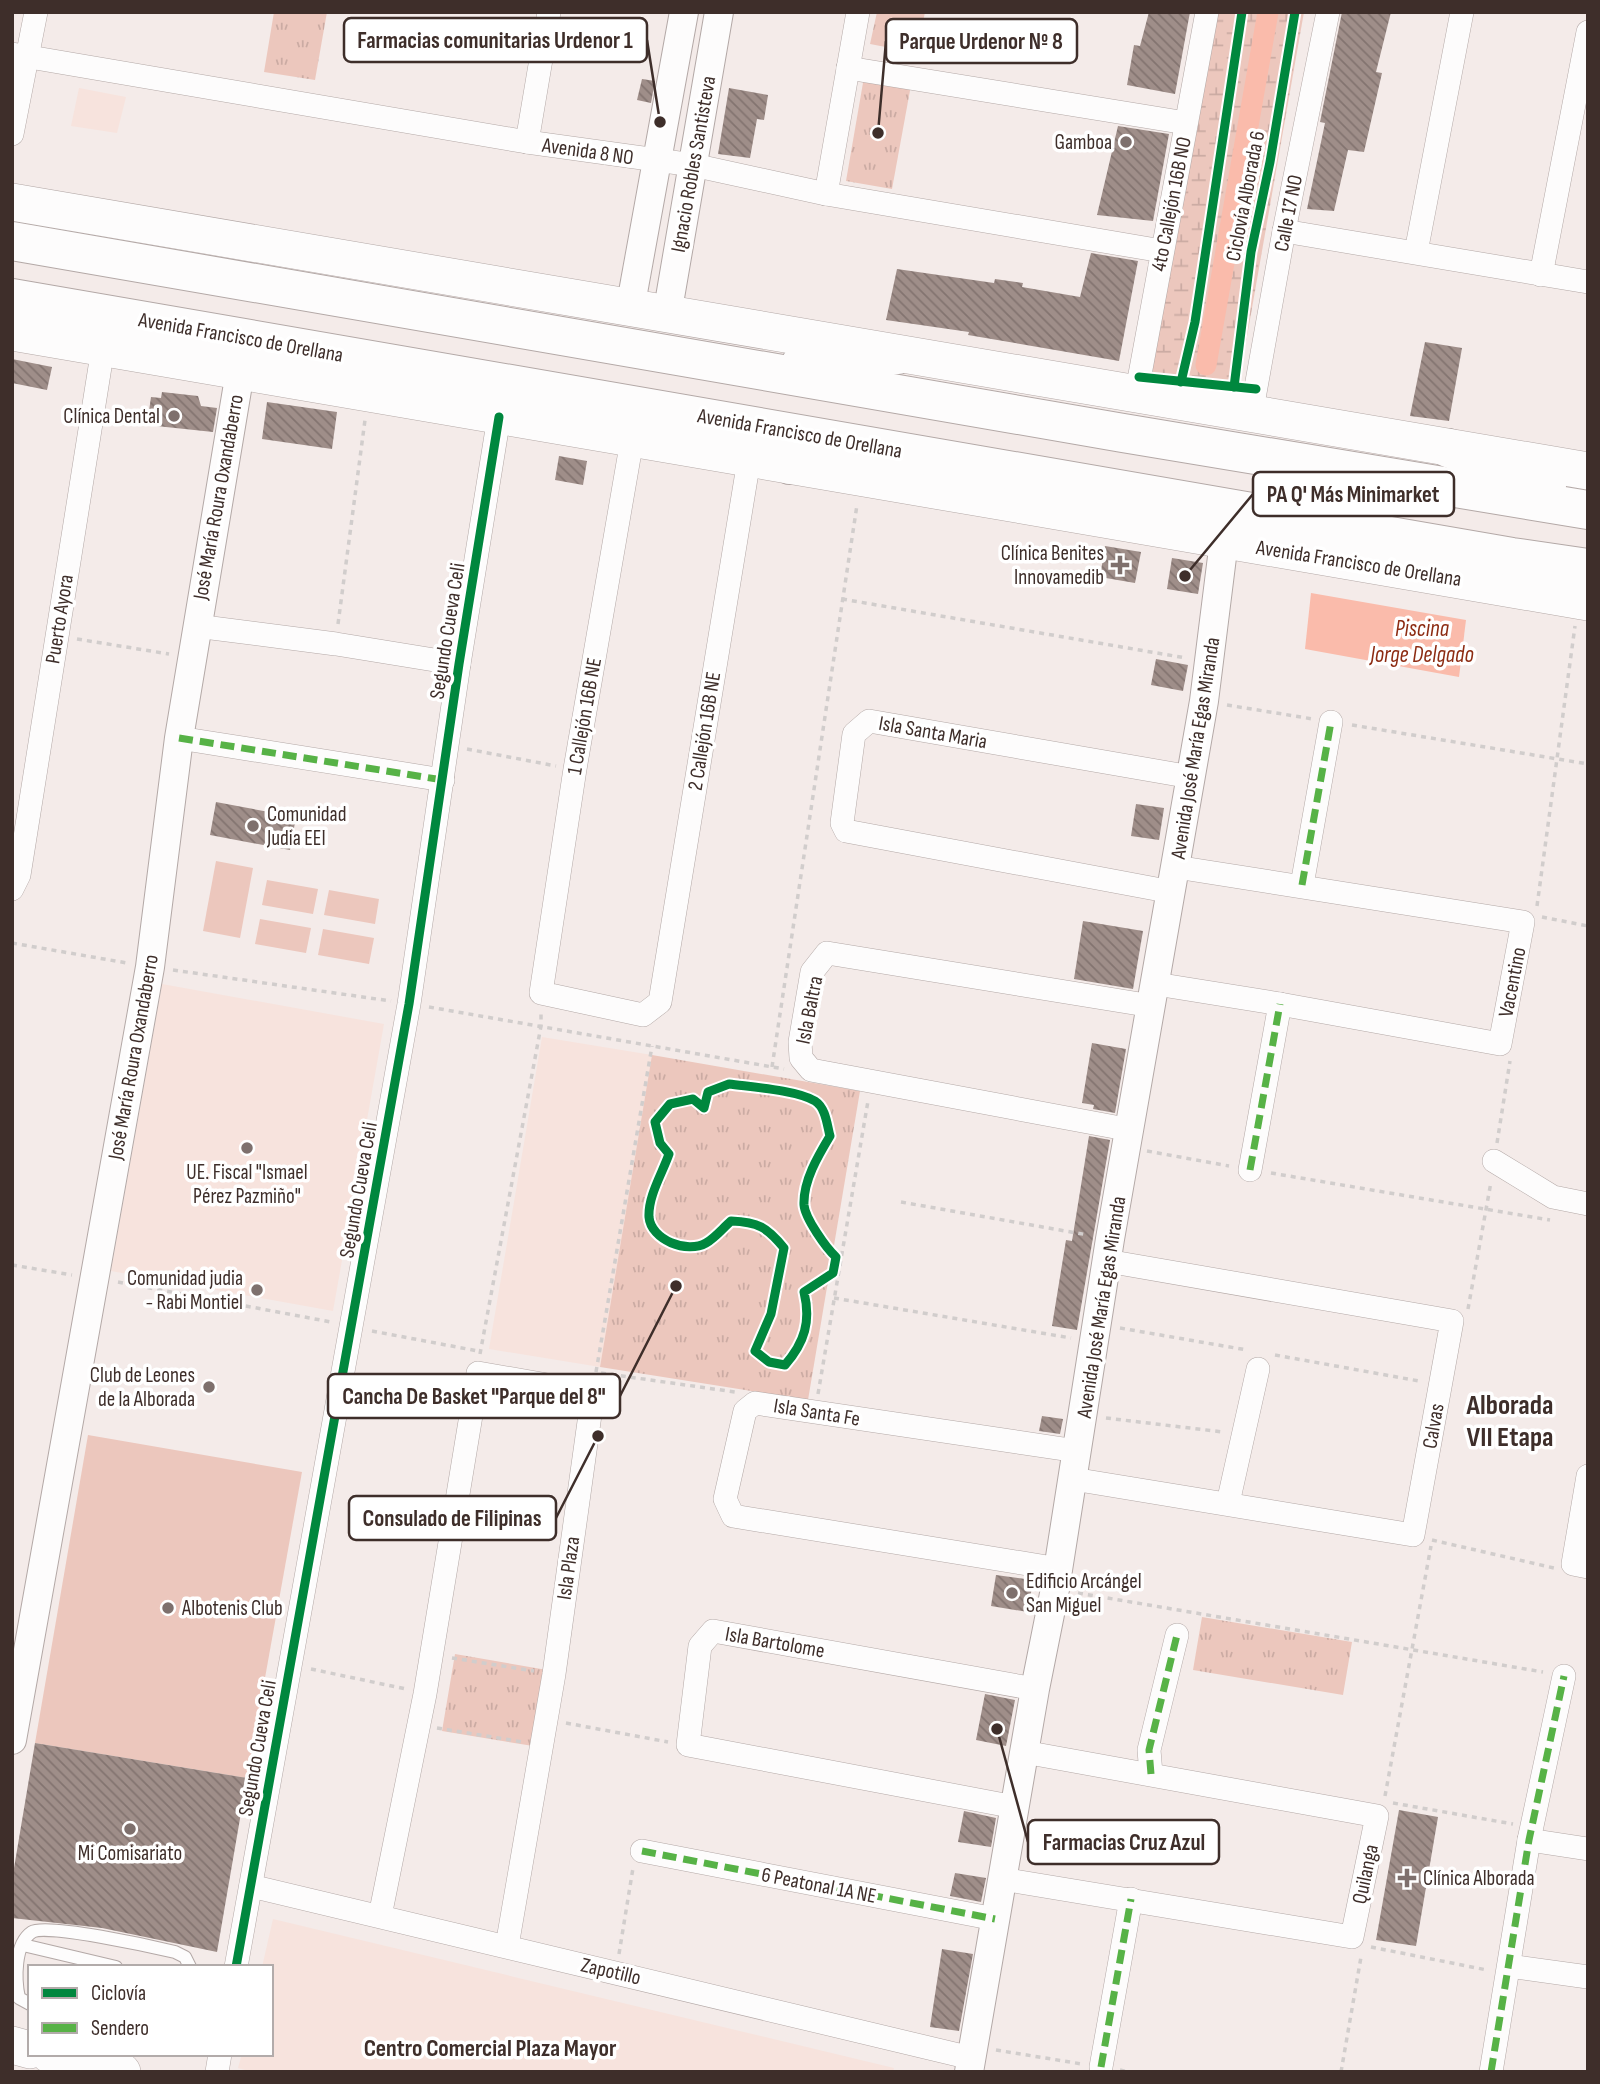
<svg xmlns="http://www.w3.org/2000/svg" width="1600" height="2084" font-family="'Sofia Sans Condensed',sans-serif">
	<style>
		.built { fill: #f7e3dd }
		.wetland { fill: url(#wetland-marsh) }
		.park { fill: url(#park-tufts) }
		.pitch { fill: #ecc7bd }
		.water { fill: #fabbab }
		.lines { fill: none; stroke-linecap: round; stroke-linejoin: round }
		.canal { stroke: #fabbab; stroke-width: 21 }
		.building { fill: url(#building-back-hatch) }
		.service-casing { stroke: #b3a8a6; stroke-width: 14 }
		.minor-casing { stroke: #b3a8a6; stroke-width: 24 }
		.tertiary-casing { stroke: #b3a8a6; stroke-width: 30 }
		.primary-casing { stroke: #b3a8a6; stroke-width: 38 }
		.trunk-casing { stroke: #b3a8a6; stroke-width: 40 }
		.path { stroke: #d1cdcc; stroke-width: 3.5; stroke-dasharray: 5 5; stroke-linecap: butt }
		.service { stroke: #fdfcfc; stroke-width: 12 }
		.minor { stroke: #fdfcfc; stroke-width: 23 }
		.tertiary { stroke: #fdfcfc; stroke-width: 28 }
		.primary { stroke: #fdfcfc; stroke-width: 37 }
		.trunk { stroke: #fdfcfc; stroke-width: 38 }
		.quiet { stroke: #57b246; stroke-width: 7; stroke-dasharray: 14 7; stroke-linecap: butt }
		.cycleway-casing { stroke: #fff; stroke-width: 13 }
		.cycleway { stroke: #00873e; stroke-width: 9 }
		.poi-dot { fill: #7e706d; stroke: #fff; stroke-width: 2.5 }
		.labels { text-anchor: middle; stroke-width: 7; stroke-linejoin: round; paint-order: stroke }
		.poi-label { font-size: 21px; fill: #3e2e2a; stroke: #fff; text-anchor: end }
		.street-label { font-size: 21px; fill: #3e2e2a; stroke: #fff }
		.water-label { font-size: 23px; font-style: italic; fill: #8d2c13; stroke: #fff }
		.quarter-label { font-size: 24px; font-weight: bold; fill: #3e2e2a; stroke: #fff }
		.district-label { font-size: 28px; font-weight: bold; fill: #3e2e2a; stroke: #fff }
		.leader { fill: none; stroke: #3e2e2a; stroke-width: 2.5 }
		.callout-dot { fill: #3e2e2a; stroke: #fff; stroke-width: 2.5 }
		.callout { fill: #fff; stroke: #3e2e2a; stroke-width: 2.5 }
		.callout-label { font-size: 23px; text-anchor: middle; font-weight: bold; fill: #3e2e2a }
	</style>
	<defs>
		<pattern id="wetland-marsh" width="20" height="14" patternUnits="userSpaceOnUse" patternTransform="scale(1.75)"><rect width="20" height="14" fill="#ecc7bd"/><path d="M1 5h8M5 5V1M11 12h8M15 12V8" fill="none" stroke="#cbaba3"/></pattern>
		<pattern id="park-tufts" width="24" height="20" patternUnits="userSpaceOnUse" patternTransform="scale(1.75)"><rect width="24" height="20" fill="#ecc7bd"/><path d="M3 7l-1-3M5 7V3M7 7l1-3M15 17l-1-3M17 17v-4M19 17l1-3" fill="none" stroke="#cbaba3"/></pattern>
		<pattern id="building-back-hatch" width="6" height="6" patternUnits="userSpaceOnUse" patternTransform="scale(1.75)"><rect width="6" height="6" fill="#9f8e89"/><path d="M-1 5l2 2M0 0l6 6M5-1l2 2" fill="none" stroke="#837470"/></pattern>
	</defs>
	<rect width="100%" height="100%" fill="#f4ebe9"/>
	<g class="built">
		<polygon points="79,88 126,97 117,133 71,126"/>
		<polygon points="162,984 384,1024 333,1311 111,1271"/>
		<polygon points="542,1037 652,1055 600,1367 489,1349"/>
		<polygon points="273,1919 894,2068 893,2072 252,2072 238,2068 242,2054 271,2054 271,1967 262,1967"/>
	</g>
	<polygon class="wetland" points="1218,12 1304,12 1239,382 1145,372"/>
	<g class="park">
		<polygon points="274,12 327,12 315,80 264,72"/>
		<polygon points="877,12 925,12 917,53 870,44"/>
		<polygon points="864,77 911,85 892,189 846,181"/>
		<polygon points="652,1055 860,1091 808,1400 600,1367"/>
		<polygon points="1202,1617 1352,1642 1343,1695 1193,1670"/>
		<polygon points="455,1654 547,1670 533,1746 442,1731"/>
	</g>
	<g class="pitch">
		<polygon points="216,861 253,868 240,938 203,931"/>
		<polygon points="267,880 318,889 313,914 262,905"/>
		<polygon points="329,890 379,899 375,924 324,915"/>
		<polygon points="260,919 311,928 306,953 255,944"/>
		<polygon points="323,929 374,938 369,964 318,955"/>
		<polygon points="88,1435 302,1472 247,1778 35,1743"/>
	</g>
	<polygon class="water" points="1311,593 1466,620 1459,677 1305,649"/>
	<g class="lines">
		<polyline class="canal" points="1206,365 1268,12"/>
	</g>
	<g class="building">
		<polygon points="1149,12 1190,12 1175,94 1127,85 1134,45 1140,46"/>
		<polygon points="1342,12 1391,12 1376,72 1382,73 1364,152 1348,150 1334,211 1307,209 1325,123 1320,122"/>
		<polygon points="642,79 655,81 651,103 637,100"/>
		<polygon points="729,88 768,95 764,120 757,119 750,158 718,154"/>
		<polygon points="1118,126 1169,134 1153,221 1097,215"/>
		<polygon points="1091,253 1138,261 1119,361 968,335 969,332 886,320 897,269 994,283 995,279 1023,283 1022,287 1080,297"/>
		<polygon points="1425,342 1462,348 1449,421 1410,416"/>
		<polygon points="12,359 52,367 47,390 12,383"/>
		<polygon points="162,392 198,396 201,406 217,408 213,432 147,425 151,397 161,398"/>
		<polygon points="267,402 337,412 332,449 262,439"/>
		<polygon points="559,456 587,461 583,485 555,480"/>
		<polygon points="1105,546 1141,552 1135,583 1100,577"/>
		<polygon points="1172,558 1203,563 1198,594 1167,589"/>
		<polygon points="1156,659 1188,665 1183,691 1151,685"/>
		<polygon points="216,802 296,817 290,850 210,835"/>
		<polygon points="1136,804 1164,808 1159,840 1131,836"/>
		<polygon points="1083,921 1143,931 1133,989 1074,979"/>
		<polygon points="1092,1043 1126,1049 1115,1113 1093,1109 1094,1105 1082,1103"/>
		<polygon points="1089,1136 1110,1140 1077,1330 1052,1326 1066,1240 1072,1241"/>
		<polygon points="1042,1416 1063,1419 1060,1434 1039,1431"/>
		<polygon points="996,1575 1033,1580 1028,1612 991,1606"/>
		<polygon points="985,1694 1015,1700 1006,1746 976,1740"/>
		<polygon points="35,1743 247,1778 217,1952 102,1928 12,1918 12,1880"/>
		<polygon points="1399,1810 1438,1817 1416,1946 1376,1940"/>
		<polygon points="964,1811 996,1818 991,1847 958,1842"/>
		<polygon points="955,1873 986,1878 981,1902 950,1896"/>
		<polygon points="942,1949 973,1954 959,2031 930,2027"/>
	</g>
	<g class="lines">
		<g class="service-casing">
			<g id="service">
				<polyline points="23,1945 116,1967"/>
				<path d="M30 2004 19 1998C15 1980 14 1944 32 1932 46 1923 154 1947 175 1952L185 1957 190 1967"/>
			</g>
		</g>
		<g class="minor-casing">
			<g id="minor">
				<polyline points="12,54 527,142 693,165 826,194 1162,251"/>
				<polyline points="848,68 1186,123"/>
				<polyline points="12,134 36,12"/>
				<polyline points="527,142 549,12"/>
				<polyline points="826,194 858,12"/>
				<polyline points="1284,231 1588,282"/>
				<polyline points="1416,252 1462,12"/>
				<polyline points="1541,275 1588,32"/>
				<polyline points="1136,396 1207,12"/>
				<polyline points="1251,415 1284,231 1328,12"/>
				<polyline points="632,440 575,769 541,993 643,1015 660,1002 749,460"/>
				<polyline points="196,626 336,644 459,664"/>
				<polyline points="179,738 443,780"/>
				<polyline points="1302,885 1331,722"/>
				<polyline points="12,889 19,875 103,348"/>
				<polyline points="1172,892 846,831 842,823 854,734 869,721 1191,777"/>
				<polyline points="1156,984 1280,1004 1500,1044 1523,922 1176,867"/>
				<polyline points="1131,1130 811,1070 801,1058 800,1042 812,972 827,953 1152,1006"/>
				<polyline points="1494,1161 1553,1197 1588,1204"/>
				<polyline points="1250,1170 1280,1004"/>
				<polyline points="1588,1476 1573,1564 1588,1567"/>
				<polyline points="1073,1479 1413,1535 1452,1321 1107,1261"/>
				<polyline points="1228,1503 1258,1369"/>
				<polyline points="1059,1569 733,1516 725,1499 745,1411 755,1403 1077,1451"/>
				<polyline points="1151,1774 1149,1750 1177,1635"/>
				<polyline points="1015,1807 688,1745 700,1646 713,1631 1035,1689"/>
				<polyline points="1529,1840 1588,1849"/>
				<polyline points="642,1851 995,1919"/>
				<polyline points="1002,1879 1352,1937 1377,1816 1024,1752"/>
				<polyline points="251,1886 971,2058"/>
				<polyline points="380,1916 425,1694 478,1373 593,1393 554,1674 507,1946"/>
				<polyline points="1509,1966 1588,1977"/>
				<polyline points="236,1967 409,1004 459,664 499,417"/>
				<polyline points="1101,2067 1131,1899"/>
				<polyline points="217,2072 220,2054"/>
				<polyline points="1491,2072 1529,1840 1564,1676"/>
			</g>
		</g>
		<g class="tertiary-casing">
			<g id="tertiary">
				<polyline points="630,309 684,12"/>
				<polyline points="667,315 719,12"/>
				<polyline points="12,1740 150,967 179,738 240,372"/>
				<polyline points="969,2072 1035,1689 1055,1589 1110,1239 1204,701 1224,541"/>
			</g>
		</g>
		<g class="primary-casing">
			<g id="primary">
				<polyline points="12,202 1588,471"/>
				<polyline points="12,332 1588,602"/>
				<polyline points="12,2045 30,2050"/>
				<polyline points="49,2054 122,2072"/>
			</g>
		</g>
		<g class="trunk-casing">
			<g id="trunk">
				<polyline points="12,241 1123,433 1588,510"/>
				<polyline points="12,298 1512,557 1588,568"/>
				<polyline points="801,363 897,355"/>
				<polyline points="1448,448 1547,486"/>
				<polyline points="790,465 879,466"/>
			</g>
		</g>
		<g class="path">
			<polyline points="842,599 1186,658"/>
			<polyline points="338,624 365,420"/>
			<polyline points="77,639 169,654"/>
			<polyline points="1227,705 1313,719"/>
			<polyline points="1352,725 1588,764"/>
			<polyline points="467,749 556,766"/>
			<polyline points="1537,906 1575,626"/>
			<polyline points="1542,917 1588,926"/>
			<polyline points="12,943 127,963"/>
			<polyline points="173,970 391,1001"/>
			<polyline points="429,1007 784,1069"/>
			<polyline points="772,1067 857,505"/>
			<polyline points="1497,1143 1510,1061"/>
			<polyline points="1147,1151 1229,1166"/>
			<polyline points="1271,1173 1550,1220"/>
			<polyline points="901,1202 1088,1235"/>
			<polyline points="12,1265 72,1275"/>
			<polyline points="118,1282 331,1322"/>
			<polyline points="834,1298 1071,1338"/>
			<polyline points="1468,1309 1491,1182"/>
			<polyline points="1120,1328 1247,1350"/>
			<polyline points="372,1331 478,1351"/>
			<polyline points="480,1354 541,1026 541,1013"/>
			<polyline points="1275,1355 1419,1381"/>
			<polyline points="596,1372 652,1046"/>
			<polyline points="601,1373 735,1392"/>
			<polyline points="818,1394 868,1101"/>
			<polyline points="1106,1418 1223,1432"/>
			<polyline points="1432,1540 1554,1568"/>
			<polyline points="1078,1593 1543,1672"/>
			<polyline points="452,1658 534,1671"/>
			<polyline points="311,1669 406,1689"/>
			<polyline points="566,1723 668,1742"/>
			<polyline points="437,1728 523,1742"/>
			<polyline points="1385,1796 1431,1546"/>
			<polyline points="1393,1803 1513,1824"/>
			<polyline points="1371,1947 1487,1970"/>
			<polyline points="619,1954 633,1868"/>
			<polyline points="996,2050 1082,2064"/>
			<polyline points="1120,2070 1129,2072"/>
			<polyline points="1341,2072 1361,1957"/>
		</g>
		<use href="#service" class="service"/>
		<use href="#minor" class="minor"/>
		<use href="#tertiary" class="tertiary"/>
		<use href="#primary" class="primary"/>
		<use href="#trunk" class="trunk"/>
		<g class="quiet">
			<polyline points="179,738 443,780"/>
			<polyline points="1302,885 1331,722"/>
			<polyline points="1250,1170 1280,1004"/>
			<polyline points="1151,1774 1149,1750 1177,1635"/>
			<polyline points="642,1851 995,1919"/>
			<polyline points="1101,2067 1131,1899"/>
			<polyline points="1491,2072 1529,1840 1564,1676"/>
		</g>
		<g class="cycleway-casing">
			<g id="cycleway">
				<polyline points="1139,377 1256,389"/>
				<polyline points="1181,382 1195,322 1242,12"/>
				<polyline points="1234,387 1251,252 1270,162 1295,12"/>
				<path d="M729 1084C751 1087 797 1090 815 1101 826 1108 827 1125 830 1136 818 1156 803 1181 804 1205 805 1218 826 1248 836 1257L833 1273 804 1292C811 1321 805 1342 785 1365L769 1362 755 1351 771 1314 784 1248C767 1227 758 1222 731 1221 723 1228 715 1238 706 1243 687 1254 651 1240 649 1217 648 1196 662 1174 669 1154L660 1143 655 1122 670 1104 693 1099 704 1108 708 1092Z"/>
				<polyline points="236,1967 409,1004 459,664 499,417"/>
			</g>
		</g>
		<use href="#cycleway" class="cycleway"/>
	</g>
	<g class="poi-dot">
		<circle cx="1126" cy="142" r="7"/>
		<circle cx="174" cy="416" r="7"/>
		<path d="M1116.5 554.5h7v7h7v7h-7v7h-7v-7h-7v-7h7z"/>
		<circle cx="253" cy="826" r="7"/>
		<circle cx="247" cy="1148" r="7"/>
		<circle cx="257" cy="1290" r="7"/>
		<circle cx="209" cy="1387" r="7"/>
		<circle cx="1012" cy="1593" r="7"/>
		<circle cx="168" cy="1608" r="7"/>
		<circle cx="130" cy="1829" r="7"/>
		<path d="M1403.5 1867.5h7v7h7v7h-7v7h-7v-7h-7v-7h7z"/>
	</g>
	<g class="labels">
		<g class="poi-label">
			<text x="1112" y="149">Gamboa</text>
			<text x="160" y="423">Clínica Dental</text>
			<text x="1104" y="560">Clínica Benites<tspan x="1104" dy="24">Innovamedib</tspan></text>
			<text x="267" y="821" text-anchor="start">Comunidad<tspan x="267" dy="24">Judia EEI</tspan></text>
			<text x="247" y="1179" text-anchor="middle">UE. Fiscal "Ismael<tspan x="247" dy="24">Pérez Pazmiño"</tspan></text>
			<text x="243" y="1285">Comunidad judia<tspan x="243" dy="24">- Rabi Montiel</tspan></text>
			<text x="195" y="1382">Club de Leones<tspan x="195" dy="24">de la Alborada</tspan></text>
			<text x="1026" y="1588" text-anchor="start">Edificio Arcángel<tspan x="1026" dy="24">San Miguel</tspan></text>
			<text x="182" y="1615" text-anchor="start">Albotenis Club</text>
			<text x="130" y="1860" text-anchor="middle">Mi Comisariato</text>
			<text x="1423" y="1885" text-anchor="start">Clínica Alborada</text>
		</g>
		<g class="street-label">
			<text transform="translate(588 151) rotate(8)" y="7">Avenida 8 NO</text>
			<text transform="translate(693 164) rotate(-80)" y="7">Ignacio Robles Santisteva</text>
			<text transform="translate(1245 196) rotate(-79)" y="7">Ciclovía Alborada 6</text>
			<text transform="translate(1171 204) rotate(-79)" y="7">4to Callejón 16B NO</text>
			<text transform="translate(1288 213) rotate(-79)" y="7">Calle 17 NO</text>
			<text transform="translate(241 337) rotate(10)" y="7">Avenida Francisco de Orellana</text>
			<text transform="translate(800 433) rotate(10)" y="7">Avenida Francisco de Orellana</text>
			<text transform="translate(218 497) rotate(-80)" y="7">José María Roura Oxandaberro</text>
			<text transform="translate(1359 563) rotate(9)" y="7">Avenida Francisco de Orellana</text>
			<text transform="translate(59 619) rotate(-81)" y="7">Puerto Ayora</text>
			<text transform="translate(447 631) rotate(-81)" y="7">Segundo Cueva Celi</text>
			<text transform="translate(584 716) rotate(-80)" y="7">1 Callejón 16B NE</text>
			<text transform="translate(704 731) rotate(-81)" y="7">2 Callejón 16B NE</text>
			<text transform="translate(933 732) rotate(10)" y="7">Isla Santa Maria</text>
			<text transform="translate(1195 748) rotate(-81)" y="7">Avenida José María Egas Miranda</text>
			<text transform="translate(1512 982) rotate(-79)" y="7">Vacentino</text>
			<text transform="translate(809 1010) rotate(-79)" y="7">Isla Baltra</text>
			<text transform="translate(133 1057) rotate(-80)" y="7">José María Roura Oxandaberro</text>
			<text transform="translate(358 1190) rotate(-80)" y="7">Segundo Cueva Celi</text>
			<text transform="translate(1101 1307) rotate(-81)" y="7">Avenida José María Egas Miranda</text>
			<text transform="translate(817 1412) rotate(9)" y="7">Isla Santa Fe</text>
			<text transform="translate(1433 1426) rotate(-80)" y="7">Calvas</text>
			<text transform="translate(568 1568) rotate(-82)" y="7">Isla Plaza</text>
			<text transform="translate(775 1642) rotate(10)" y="7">Isla Bartolome</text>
			<text transform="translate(257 1748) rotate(-80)" y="7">Segundo Cueva Celi</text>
			<text transform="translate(1365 1874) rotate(-78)" y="7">Quilanga</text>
			<text transform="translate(819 1885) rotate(11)" y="7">6 Peatonal 1A NE</text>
			<text transform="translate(611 1971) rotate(13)" y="7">Zapotillo</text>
		</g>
		<g class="water-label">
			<text x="1422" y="636">Piscina<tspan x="1422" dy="26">Jorge Delgado</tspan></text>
		</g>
		<g class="quarter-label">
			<text x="490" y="2056">Centro Comercial Plaza Mayor</text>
		</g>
		<g class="district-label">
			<text x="1510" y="1414">Alborada<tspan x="1510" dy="32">VII Etapa</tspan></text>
		</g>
	</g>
	<path class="leader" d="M660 122L647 40M878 133L886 41M1185 576L1253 494M676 1286L620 1396M598 1436L556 1518M997 1729L1028 1842"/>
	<g class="callout-dot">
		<circle cx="660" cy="122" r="7"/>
		<circle cx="878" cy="133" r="7"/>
		<circle cx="1185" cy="576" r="7"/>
		<circle cx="676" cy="1286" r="7"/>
		<circle cx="598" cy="1436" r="7"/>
		<circle cx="997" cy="1729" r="7"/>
	</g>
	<g class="callout">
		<rect x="344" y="18" width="303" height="44" rx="7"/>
		<rect x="886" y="19" width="191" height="44" rx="7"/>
		<rect x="1253" y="472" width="201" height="44" rx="7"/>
		<rect x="328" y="1374" width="292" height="44" rx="7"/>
		<rect x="349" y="1496" width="207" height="44" rx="7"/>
		<rect x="1028" y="1820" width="191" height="44" rx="7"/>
	</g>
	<g class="callout-label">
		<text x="495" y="48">Farmacias comunitarias Urdenor 1</text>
		<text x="981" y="49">Parque Urdenor Nº 8</text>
		<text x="1353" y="502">PA Q' Más Minimarket</text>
		<text x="474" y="1404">Cancha De Basket "Parque del 8"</text>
		<text x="452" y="1526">Consulado de Filipinas</text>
		<text x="1124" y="1850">Farmacias Cruz Azul</text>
	</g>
	<rect width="1600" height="2084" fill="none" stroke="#3e2e2a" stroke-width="28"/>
	<rect x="28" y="1965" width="245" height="91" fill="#ffffff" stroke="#b2abaa" stroke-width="2"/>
	<rect x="42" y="1988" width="35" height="10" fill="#00873e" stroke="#b2abaa" stroke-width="2"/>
	<text x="91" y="2000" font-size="21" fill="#3e2e2a">Ciclovía</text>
	<rect x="42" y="2023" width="35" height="10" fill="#57b246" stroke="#b2abaa" stroke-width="2"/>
	<text x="91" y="2035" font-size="21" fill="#3e2e2a">Sendero</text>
</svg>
